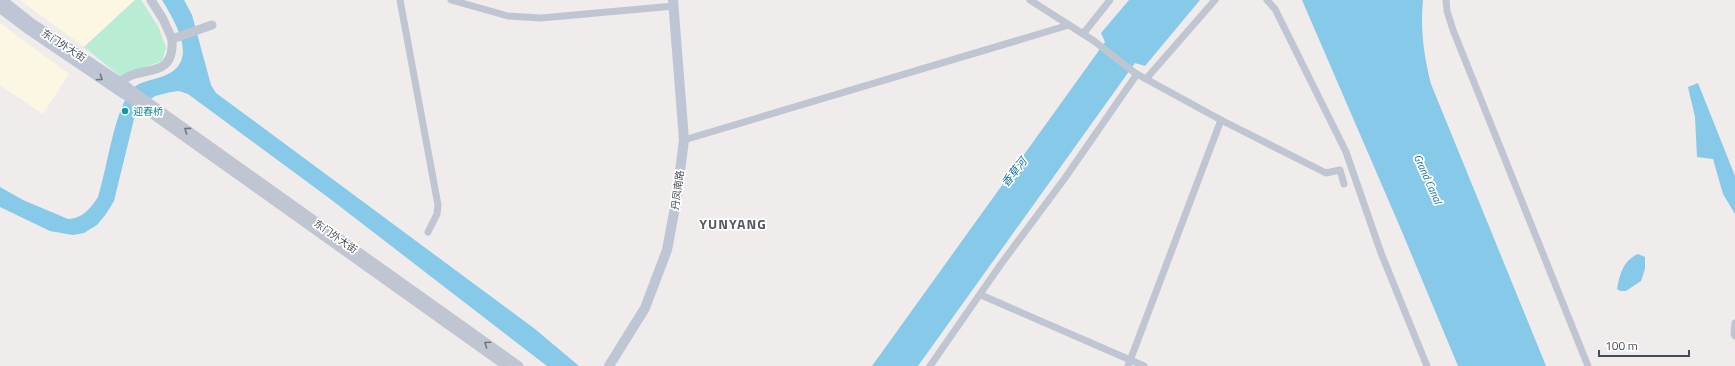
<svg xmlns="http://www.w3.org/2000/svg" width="1735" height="366" font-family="'Titillium Web','Noto Sans SC',sans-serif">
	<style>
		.commercial { fill: #fbf7e3 }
		.green { fill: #b9edd3 }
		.water { fill: #87c9e9 }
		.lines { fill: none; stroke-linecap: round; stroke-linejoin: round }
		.minor { stroke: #bfc6d1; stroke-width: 7 }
		.tertiary { stroke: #bfc6d1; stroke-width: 9 }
		.secondary { stroke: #bec6d5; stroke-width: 10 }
		.oneway { stroke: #6f7784 }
		.oneway2 { stroke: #707782 }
		.culture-dot { fill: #0f9aa8; stroke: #fff; stroke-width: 1.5 }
		.labels { text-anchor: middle; stroke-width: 3.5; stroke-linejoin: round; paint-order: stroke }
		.street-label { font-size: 10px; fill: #454d58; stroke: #fff }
		.culture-label { font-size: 10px; fill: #0d838f; stroke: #fff; text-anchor: start }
		.water-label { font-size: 11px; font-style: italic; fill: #0f71a1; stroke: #fff }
		.district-label { font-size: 14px; font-weight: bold; letter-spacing: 1px; fill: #595b60; stroke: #fff }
	</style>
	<rect width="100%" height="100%" fill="#efeceb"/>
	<g class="commercial">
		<polygon points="20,0 135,0 84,47"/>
		<polygon points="0,23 69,74 43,114 0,85"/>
	</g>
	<polygon class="green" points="135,0 141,0 159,28 166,48 162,61 120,76 84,47"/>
	<g class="water">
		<path d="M162 0H184L192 15 211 85 216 93 535 329 579 366H547L329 198 188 94 179 91 171 92 155 96 146 102 134 119 114 201 106 214 97 225 84 233 73 235 50 231 0 207V187L23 200 68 219C82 219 91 208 98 197 108 164 112 124 128 94 136 80 155 81 168 74 199 59 174 20 162 0Z"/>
		<polygon points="1129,0 1200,0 1145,66 1135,63 918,366 872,366 1105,42 1101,33"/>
		<path d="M1302 0H1423C1420 29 1424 56 1431 84L1546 366H1458L1400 227Z"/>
		<polygon points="1698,83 1735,176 1735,214 1723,194 1713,159 1697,157 1695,117 1688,87"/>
		<path d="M1638 254 1645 257V269L1641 281 1626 291H1620L1617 289C1620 273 1623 261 1638 254Z"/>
	</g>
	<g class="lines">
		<g class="minor">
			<polyline points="400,0 438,205 437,214 428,232"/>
			<polyline points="451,0 508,16 541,18 674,6"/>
			<polyline points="1030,0 1094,41 1135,73 1221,120 1326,173 1340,170 1344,184"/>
			<polyline points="1267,0 1275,9 1346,152 1381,253 1427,366"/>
			<polyline points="1446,0 1447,11 1453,30 1588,366"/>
			<polyline points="1083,34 1110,0"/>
			<polyline points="1146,79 1215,0"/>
			<polyline points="684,140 1069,25"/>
			<polyline points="981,295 1144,366"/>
			<polyline points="1735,323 1734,334 1735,336"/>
			<polyline points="930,366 1001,264 1065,178 1137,74"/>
			<polyline points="1128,366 1221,120"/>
		</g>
		<g class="tertiary">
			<polyline points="151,0 163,19 172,39"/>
			<path d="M116 87C135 60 175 85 172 39L212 25"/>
			<polyline points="127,87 519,366"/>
			<polyline points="124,94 506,366"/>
		</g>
		<g class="secondary">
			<polyline points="2,0 31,23 127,87"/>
			<polyline points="0,8 28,29 124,94"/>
			<polyline points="609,366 645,308 667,250 676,202 684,140 673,0"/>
		</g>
	</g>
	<defs><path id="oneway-chevron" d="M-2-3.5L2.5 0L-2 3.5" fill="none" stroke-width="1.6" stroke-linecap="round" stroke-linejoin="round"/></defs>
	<use class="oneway" href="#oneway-chevron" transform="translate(100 78) rotate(34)"/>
	<g class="oneway2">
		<use href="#oneway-chevron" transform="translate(187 130) rotate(-144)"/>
		<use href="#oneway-chevron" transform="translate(487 344) rotate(-145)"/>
	</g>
	<circle class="culture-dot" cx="125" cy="111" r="4"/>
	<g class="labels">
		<g class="street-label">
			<text transform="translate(64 45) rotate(33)" y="4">东门外大街</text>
			<text transform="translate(677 190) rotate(-82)" y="4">丹凤南路</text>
			<text transform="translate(336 236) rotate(35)" y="4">东门外大街</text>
		</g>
		<g class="culture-label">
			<text x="133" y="115">迎春桥</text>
		</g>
		<g class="water-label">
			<text transform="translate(1014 172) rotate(-52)" y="4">香草河</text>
			<text transform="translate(1428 179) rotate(66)" y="4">Grand Canal</text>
		</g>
		<g class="district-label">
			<text x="733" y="229">YUNYANG</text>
		</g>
	</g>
	<path d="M1599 350v6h90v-6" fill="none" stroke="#454d58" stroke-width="2"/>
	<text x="1605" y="350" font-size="12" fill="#454d58" stroke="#ffffff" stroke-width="3" paint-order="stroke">100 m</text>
</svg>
